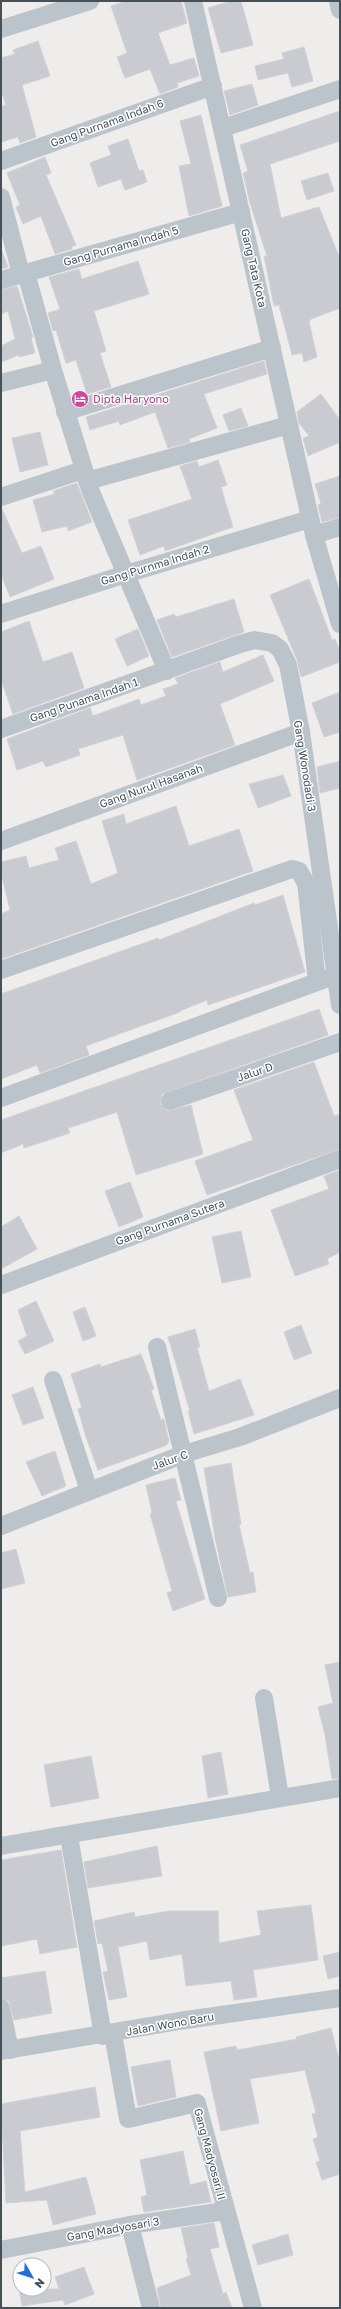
<svg xmlns="http://www.w3.org/2000/svg" width="341" height="2309" font-family="'Golos Text',sans-serif">
	<style>
		.building { fill: #c9cbd1; stroke: #d0d2d8 }
		.lines { fill: none; stroke-linecap: round; stroke-linejoin: round }
		.minor { stroke: #bbc4cb; stroke-width: 18 }
		.labels { text-anchor: middle; stroke-width: 3; stroke-linejoin: round; paint-order: stroke }
		.street-label { font-size: 11px; fill: #455059; stroke: #fff }
		.hotel-label { font-size: 11px; fill: #b23c85; stroke: #fff; text-anchor: start }
	</style>
	<rect width="100%" height="100%" fill="#efecec"/>
	<g class="building">
		<polygon points="126,1 181,1 187,23 158,33 170,65 194,58 199,76 177,83 178,87 160,94 150,69 125,78 117,57 127,53 111,6"/>
		<polygon points="232,1 241,1 253,45 221,53 208,8"/>
		<polygon points="38,41 50,76 22,85 36,137 20,143 18,137 1,142 1,106 6,105 1,90 1,58 15,54 13,50"/>
		<polygon points="304,47 313,81 292,87 288,73 258,80 255,66 284,59 282,53"/>
		<polygon points="252,84 258,105 230,115 224,91"/>
		<polygon points="340,111 340,141 270,164 281,218 319,207 340,259 340,308 311,319 309,322 317,357 304,362 302,353 292,355 279,305 274,306 264,256 267,256 250,203 243,173 248,171 240,145"/>
		<polygon points="201,115 222,206 189,216 179,166 191,164 180,121"/>
		<polygon points="128,139 139,171 143,170 147,182 125,190 121,179 98,187 90,163 111,155 108,146"/>
		<polygon points="45,157 51,173 46,175 76,245 71,247 72,249 55,254 41,216 23,224 16,207 20,205 7,173"/>
		<polygon points="328,173 334,191 307,200 301,181"/>
		<polygon points="1,249 8,267 1,269"/>
		<polygon points="138,261 149,294 94,311 106,351 100,353 111,387 87,394 76,360 66,363 56,330 53,331 48,313 60,309 49,277 79,269 82,279"/>
		<polygon points="17,286 33,337 31,338 35,353 19,357 19,355 1,362 1,346 15,339 8,311 1,314 1,290"/>
		<polygon points="264,361 267,374 204,394 217,428 189,439 190,442 168,448 155,412 120,425 119,421 90,430 86,417"/>
		<polygon points="321,394 340,420 340,442 308,456 303,438 309,436 299,423 297,412"/>
		<polygon points="241,408 248,426 229,431 223,415"/>
		<polygon points="40,432 48,465 20,472 12,438"/>
		<polygon points="218,460 227,485 221,487 233,527 165,551 164,546 140,555 128,520 192,499 180,466 197,461 199,467"/>
		<polygon points="340,476 340,517 322,522 318,505 321,504 315,484"/>
		<polygon points="77,483 92,522 68,531 67,526 42,532 33,500 55,494 53,491"/>
		<polygon points="1,507 22,553 41,546 54,579 10,597 1,574"/>
		<polygon points="309,579 332,640 335,639 340,652 340,662 301,677 297,660 270,595"/>
		<polygon points="234,599 244,632 172,657 157,620 174,614 176,617"/>
		<polygon points="29,621 43,662 72,652 84,688 13,714 1,679 1,632"/>
		<polygon points="138,629 149,656 127,666 115,639"/>
		<polygon points="263,655 274,681 220,704 235,745 137,780 123,735 78,749 80,755 46,767 43,761 17,770 7,739 90,708 93,716 139,699 141,705 166,696 163,689 178,684 175,678 220,662 223,672"/>
		<polygon points="340,692 340,732 324,737 312,703"/>
		<polygon points="340,761 340,788 320,793 317,767"/>
		<polygon points="283,775 291,796 258,808 249,784"/>
		<polygon points="176,806 189,846 239,829 253,871 1,959 1,914 10,910 1,872 1,862 26,856 29,868 59,860 55,848 76,841 91,884 118,873 102,821 124,814 126,824"/>
		<polygon points="283,895 305,972 208,1005 207,1000 180,1011 180,1012 86,1046 89,1055 40,1073 37,1065 1,1079 1,994 158,938 159,940 254,903 255,905"/>
		<polygon points="319,1009 328,1035 162,1094 160,1104 168,1111 191,1105 203,1154 136,1175 117,1112 68,1128 70,1133 24,1148 23,1144 1,1153 1,1120"/>
		<polygon points="314,1062 334,1116 340,1114 340,1149 207,1195 195,1161 253,1140 234,1090"/>
		<polygon points="340,1170 340,1252 327,1259 329,1264 295,1276 271,1210 329,1189 324,1176"/>
		<polygon points="130,1182 143,1217 119,1227 105,1191"/>
		<polygon points="19,1216 37,1249 1,1269 1,1227"/>
		<polygon points="241,1231 251,1277 222,1283 212,1237"/>
		<polygon points="36,1301 54,1341 25,1354 18,1341 27,1336 18,1310"/>
		<polygon points="85,1307 96,1336 83,1341 73,1312"/>
		<polygon points="301,1325 312,1353 294,1360 284,1332"/>
		<polygon points="195,1329 200,1347 197,1347 209,1391 240,1379 254,1415 194,1434 188,1411 190,1411 168,1337"/>
		<polygon points="141,1354 154,1389 151,1390 161,1420 164,1419 169,1442 167,1443 167,1445 98,1470 86,1437 78,1409 82,1408 71,1374 100,1364 101,1367"/>
		<polygon points="33,1387 44,1418 23,1425 12,1395"/>
		<polygon points="55,1451 66,1486 42,1496 26,1462"/>
		<polygon points="231,1463 241,1524 239,1525 250,1573 253,1572 256,1592 228,1597 215,1538 204,1468"/>
		<polygon points="175,1478 181,1500 176,1501 205,1599 173,1611 167,1593 172,1591 150,1514 152,1513 146,1485"/>
		<polygon points="16,1549 25,1583 1,1589 1,1553"/>
		<polygon points="340,1662 340,1778 332,1779 325,1735 318,1707 333,1703 325,1665"/>
		<polygon points="221,1752 228,1794 208,1798 202,1756"/>
		<polygon points="91,1756 99,1798 51,1807 44,1765"/>
		<polygon points="157,1846 162,1876 88,1888 84,1862"/>
		<polygon points="61,1850 77,1947 40,1954 37,1939 1,1946 1,1860"/>
		<polygon points="311,1905 318,1960 253,1970 257,1997 234,2000 231,1981 186,1986 182,1954 150,1960 147,1941 118,1947 127,1997 109,2000 103,1972 108,1971 102,1943 98,1944 94,1921 134,1912 135,1917 169,1911 218,1911 219,1943 261,1935 257,1911"/>
		<polygon points="340,1952 340,1976 328,1979 323,1956"/>
		<polygon points="45,1971 52,2013 14,2020 9,2001 1,1998 1,1978"/>
		<polygon points="331,2028 340,2063 340,2174 322,2180 316,2162 320,2161 313,2139 318,2137 312,2114 316,2113 305,2070 250,2079 259,2123 221,2131 204,2052 236,2046 237,2050 297,2039 296,2037"/>
		<polygon points="170,2060 176,2097 138,2106 131,2067"/>
		<polygon points="95,2087 100,2117 20,2131 25,2192 86,2177 96,2214 53,2225 47,2200 6,2203 1,2104"/>
		<polygon points="183,2151 190,2185 206,2181 211,2202 144,2212 141,2197 147,2195 140,2160"/>
		<polygon points="214,2223 219,2247 210,2249 223,2294 226,2292 232,2308 161,2308 157,2288 191,2275 186,2259 188,2258 181,2228"/>
		<polygon points="288,2234 293,2255 258,2265 252,2245"/>
		<polygon points="84,2267 94,2294 65,2305 63,2300 22,2306 19,2289 59,2289 55,2277"/>
	</g>
	<g class="lines">
		<g class="minor">
			<polyline points="193,1 314,535 340,624"/>
			<polyline points="338,1 340,10"/>
			<polyline points="1,29 90,1"/>
			<polyline points="223,128 340,89"/>
			<polyline points="1,161 213,86"/>
			<polyline points="1,197 21,274"/>
			<polyline points="26,273 53,370 91,492 167,671"/>
			<polyline points="1,280 241,212"/>
			<polyline points="1,383 53,370"/>
			<polyline points="65,412 272,348"/>
			<polyline points="87,481 289,425"/>
			<polyline points="1,497 83,470"/>
			<polyline points="314,535 340,527"/>
			<polyline points="1,614 126,574 310,519"/>
			<polyline points="1,729 240,644 255,640 272,643 280,649 288,665 301,732 340,1005"/>
			<polyline points="1,841 301,732"/>
			<polyline points="1,970 292,869 299,871 306,883 317,982"/>
			<polyline points="1,1098 328,978"/>
			<polyline points="170,1101 340,1042"/>
			<polyline points="1,1285 340,1159"/>
			<polyline points="157,1347 218,1598"/>
			<polyline points="53,1380 89,1491"/>
			<polyline points="1,1526 184,1454 240,1437 340,1398"/>
			<polyline points="264,1698 280,1797"/>
			<polyline points="69,1836 103,2036"/>
			<polyline points="1,1846 340,1788"/>
			<polyline points="1,2008 10,2050"/>
			<polyline points="113,2034 128,2119 197,2103 253,2308"/>
			<polyline points="1,2051 179,2021 340,1998"/>
			<polyline points="130,2225 151,2308"/>
			<polyline points="1,2250 130,2225 225,2211"/>
		</g>
	</g>
	<defs>
		<g id="hotel-disc" transform="scale(0.9)"><circle r="9.5" fill="#d1479c" stroke="#fff"/><path d="M-6-4.5h1.5V1H6V5H4.5V3h-9V5H-6ZM-4 0a1.8 1.8 0 1 1 3.6 0ZM.5 0V-2.5h3Q6-2.5 6 0Z" fill="#fff"/></g>
	</defs>
	<g fill-rule="evenodd">
		<use href="#hotel-disc" x="80" y="399"/>
	</g>
	<g class="labels">
		<g class="street-label">
			<text transform="translate(107 123) rotate(-20)" y="4">Gang Purnama Indah 6</text>
			<text transform="translate(121 246) rotate(-16)" y="4">Gang Purnama Indah 5</text>
			<text transform="translate(254 268) rotate(77)" y="4">Gang Tata Kota</text>
			<text transform="translate(155 565) rotate(-17)" y="4">Gang Purnma Indah 2</text>
			<text transform="translate(84 700) rotate(-19)" y="4">Gang Punama Indah 1</text>
			<text transform="translate(305 766) rotate(81)" y="4">Gang Wonodadi 3</text>
			<text transform="translate(151 786) rotate(-20)" y="4">Gang Nurul Hasanah</text>
			<text transform="translate(255 1072) rotate(-19)" y="4">Jalur D</text>
			<text transform="translate(170 1222) rotate(-20)" y="4">Gang Purnama Sutera</text>
			<text transform="translate(170 1460) rotate(-20)" y="4">Jalur C</text>
			<text transform="translate(170 2024) rotate(-10)" y="4">Jalan Wono Baru</text>
			<text transform="translate(210 2154) rotate(75)" y="4">Gang Madyosari II</text>
			<text transform="translate(113 2229) rotate(-10)" y="4">Gang Madyosari 3</text>
		</g>
		<g class="hotel-label">
			<text x="93" y="403">Dipta Haryono</text>
		</g>
	</g>
	<rect width="341" height="2309" fill="none" stroke="#455059" stroke-width="4"/>
	<g transform="translate(32 2277) rotate(129)"><circle r="19" fill="#ffffff" stroke="#b5b9bd"/>
	<path d="M0-3L7 15L0 10L-7 15Z" fill="#2070d5"/>
	<text y="-6" font-size="11" font-weight="bold" text-anchor="middle" fill="#455059">N</text>
	</g>
</svg>
